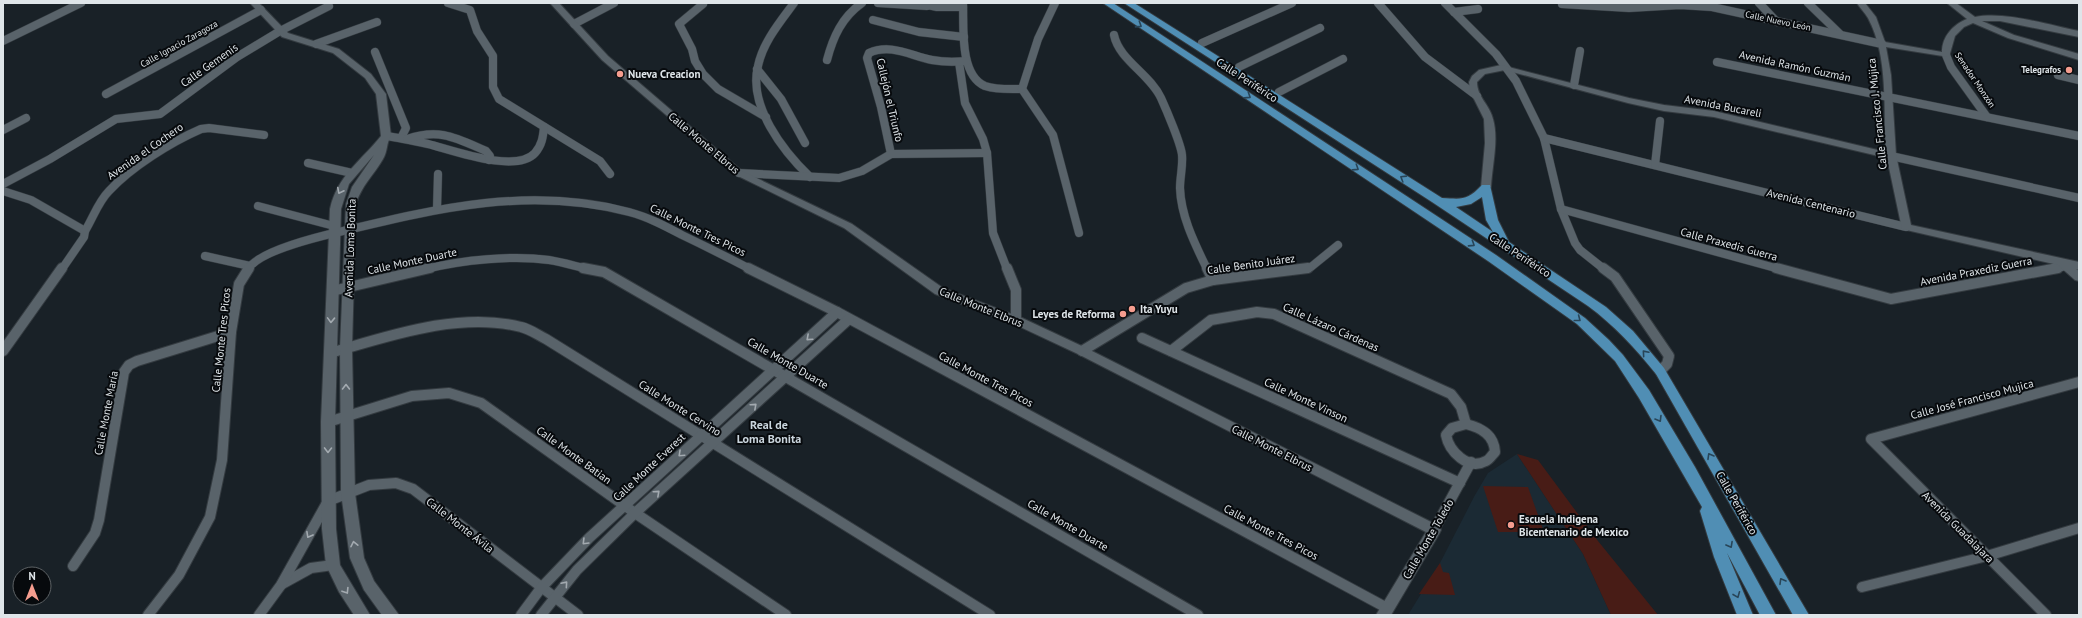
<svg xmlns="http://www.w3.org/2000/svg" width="2082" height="618" font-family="'PT Sans',sans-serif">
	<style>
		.built { fill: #1b2a34 }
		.green { fill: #481c16 }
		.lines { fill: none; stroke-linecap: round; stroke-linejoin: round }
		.minor-far1-casing { stroke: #343b40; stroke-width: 9 }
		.minor-casing { stroke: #343b40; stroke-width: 12 }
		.tertiary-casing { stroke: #343b40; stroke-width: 2 }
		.secondary-casing { stroke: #343b40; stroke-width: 2 }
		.trunk-casing { stroke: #343b40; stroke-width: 2 }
		.minor-far1 { stroke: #59636a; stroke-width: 8 }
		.minor { stroke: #59636a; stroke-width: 10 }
		.tertiary { fill: #59636a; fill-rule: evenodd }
		.secondary { fill: #59636a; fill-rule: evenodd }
		.trunk { fill: #508eb4; fill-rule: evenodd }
		.oneway { stroke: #284558 }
		.oneway2 { stroke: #a3aab0 }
		.poi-dot { fill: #f59d8f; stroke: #070a0d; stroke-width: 1.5 }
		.labels { text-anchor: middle; stroke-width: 4; stroke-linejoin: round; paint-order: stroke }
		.far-street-label { font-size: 9px; fill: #dfe5e9; stroke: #070a0d }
		.far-poi-label { font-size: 9px; font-weight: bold; fill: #dfe5e9; stroke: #070a0d; text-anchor: end }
		.street-label { font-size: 11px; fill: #dfe5e9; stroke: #070a0d }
		.poi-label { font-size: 11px; font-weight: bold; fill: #dfe5e9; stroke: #070a0d; text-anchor: start }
		.neighbourhood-label { font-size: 12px; font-weight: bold; fill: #cad5dd; stroke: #070a0d }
	</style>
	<rect width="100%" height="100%" fill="#192127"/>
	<polygon class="built" points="1517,454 1583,554 1611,615 1408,615 1440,563 1475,495 1488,473"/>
	<g class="green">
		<polygon points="1517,454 1538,460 1598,541 1658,615 1611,615 1583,554"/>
		<polygon points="1483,486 1528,487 1544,532 1498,532"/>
		<polygon points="1440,563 1443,572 1449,573 1455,595 1419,594"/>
	</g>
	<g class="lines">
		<g class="minor-far1-casing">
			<g id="minor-far1">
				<polyline points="448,3 470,10 477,31 493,56 493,87 499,99 600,161 610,174"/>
				<path d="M794 3C780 22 763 42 758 66 748 106 783 151 810 177"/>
				<polyline points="878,3 927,6"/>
				<path d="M963 3C964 26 959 75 985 86 997 90 1010 89 1022 89"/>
				<polyline points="1378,3 1425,57 1477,96"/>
				<polyline points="1445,3 1496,54 1516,81 1544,138 1561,209 1575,243 1580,250 1604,269"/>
				<polyline points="1759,3 1777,22"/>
				<polyline points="1808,3 1840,34"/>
				<polyline points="703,4 679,24 692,49 695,61 703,74 718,89 766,117"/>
				<polyline points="923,4 937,7 963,7"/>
				<polyline points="1562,4 1629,8 1680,5 1712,7 1882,44"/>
				<polyline points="1454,12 1478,9"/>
				<polyline points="873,20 919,32 964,37"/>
				<polyline points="574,24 614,3"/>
				<path d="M1114 35C1119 60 1150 74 1161 98 1166 109 1181 144 1182 155 1183 166 1180 177 1180 188 1181 217 1195 244 1207 269"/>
				<polyline points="3,41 81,3"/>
				<polyline points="1202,43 1292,3"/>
				<polyline points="316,44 377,22"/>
				<polyline points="375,52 406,128 401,138"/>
				<polyline points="1946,55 1951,67 1987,117"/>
				<path d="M827 60C833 37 842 17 862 3"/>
				<polyline points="959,62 965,103 983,139 987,153 993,233 1007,269"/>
				<polyline points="1717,62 2079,136"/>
				<polyline points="1239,67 1320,28"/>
				<polyline points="757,69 781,99 805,143"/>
				<polyline points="2058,75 2079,80"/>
				<polyline points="1574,85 1580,51"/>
				<polyline points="1022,89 1053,135 1079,233"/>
				<polyline points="1022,89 1038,39 1055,3"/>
				<polyline points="1279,92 1343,59"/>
				<polyline points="106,94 261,10"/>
				<polyline points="3,130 26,118"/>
				<path d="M386 136C400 138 414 141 428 144 452 150 516 174 535 153 542 145 543 137 544 127"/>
				<polyline points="1544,138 1906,227"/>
				<path d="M407 139C440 128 456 138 486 151L490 156 489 160"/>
				<path d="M891 154 881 107 867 58 869 53C891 43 911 56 932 60 943 62 955 62 966 61"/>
				<polyline points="1891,156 2079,198"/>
				<polyline points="308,163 352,173"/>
				<polyline points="1655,165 1660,121"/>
				<polyline points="739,173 839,178 862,171 891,154 987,153"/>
				<polyline points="3,184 50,159 116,119 160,114 237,57 280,31 329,6"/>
				<polyline points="3,191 31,200 85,231"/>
				<polyline points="258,206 334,226"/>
				<polyline points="437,209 438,174"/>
				<polyline points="1561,209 1779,269"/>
				<polyline points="205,256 250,266"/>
				<path d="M62 269 84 237 85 231C93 218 98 202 109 191 131 167 171 142 201 129L209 128 264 135"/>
				<path d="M248 269C260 250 321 236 343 231 439 208 530 186 629 212 648 217 665 226 682 235 705 246 727 257 750 269"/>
				<path d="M426 269C462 260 512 255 549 260 562 262 575 266 588 269"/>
				<polyline points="1304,269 1311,267 1338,245"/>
				<polyline points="2052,269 2066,266"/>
			</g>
		</g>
		<g class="minor-casing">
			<g id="minor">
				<polyline points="583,268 604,272 1198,615"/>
				<polyline points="748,268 837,312 1387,608"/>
				<polyline points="1007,268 1016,290 1016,320"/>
				<polyline points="1207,268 1213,280"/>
				<polyline points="1603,268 1615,277 1669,356 1667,364 1660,371"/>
				<polyline points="1776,268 1891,299 2058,268"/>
				<polyline points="332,291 430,268"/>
				<polyline points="1142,338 1460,483"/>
				<polyline points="3,351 62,268"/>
				<polyline points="1082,351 1186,288 1213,280 1308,268"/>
				<polyline points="1171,351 1211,320 1257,312 1274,314 1451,394 1461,407 1466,424"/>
				<path d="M330 353C389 336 460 311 521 327 530 329 538 335 546 339L990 615"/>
				<polyline points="328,422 412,396 449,393 481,403 635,513 786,615"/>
				<path d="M1466 424C1482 428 1494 435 1495 452 1492 455 1489 460 1486 461 1468 471 1449 451 1446 435L1452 428Z"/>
				<polyline points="1434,530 1471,462"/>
				<polyline points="73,566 95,533 99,520 124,372 129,365 137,361 231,332"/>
				<polyline points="282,584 311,568 333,565"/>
				<polyline points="1862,587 1987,556 2079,528"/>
				<polyline points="148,615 179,575 210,517 222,460 231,332 239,284 249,268"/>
				<polyline points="259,615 281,585 328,501 369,485 396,483 413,489 578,615"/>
				<polyline points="521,615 541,588 589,538 837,312"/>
				<polyline points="541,615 577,570 635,513 849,319"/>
				<polyline points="2046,615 1871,439 2079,382"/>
			</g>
		</g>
		<g class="tertiary-casing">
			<g id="tertiary">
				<polygon points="550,3 559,3 608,56 742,171 852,224 943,288 1020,317 1086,348 1439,526 1441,530 1439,534 1391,615 1376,615 1426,532 1078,354 1012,323 935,294 844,228 736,175 602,60"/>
				<path d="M1857 3H1865L1876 17 1885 42 1942 52C1942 36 1954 24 1967 19L1947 3H1956L1975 17C2005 11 2049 25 2079 31V37L2000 21H1982L2014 35 2079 54V60L2008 38 1973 23 1964 27 1955 36 1949 57 1886 47 1891 75 1896 155 1911 225 2079 262V270L2076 269 2079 271V281L2075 280 2058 265 1902 229 1887 158 1714 117 1664 111 1628 103 1505 70 1485 74 1477 82C1477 97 1490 105 1493 119 1499 140 1492 166 1491 187L1486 190 1481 187 1485 143 1484 119 1470 91 1469 82 1472 76 1479 70 1501 65 1629 98 1664 105 1714 111 1886 152C1883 109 1889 57 1868 18 1865 13 1860 8 1857 3Z"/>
			</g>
		</g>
		<g class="secondary-casing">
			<path id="secondary" d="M250 3H259L288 33 339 49 371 74 386 94 391 136C386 143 388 151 383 159 374 175 361 186 356 204L352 348 355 493 364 558 374 581 399 615H382L364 590 350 558 341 493 340 348 346 204 352 187 374 155 349 184 341 209 335 422 336 529 340 565 370 615H354L339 592 326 565 322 529 321 422 330 209C337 176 361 161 381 136L376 94 365 78 333 53 282 37Z"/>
		</g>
		<g class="trunk-casing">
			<g id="trunk">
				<polygon points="1103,3 1113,3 1496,255 1585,318 1609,340 1623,355 1649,390 1695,467 1776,615 1760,615 1727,553 1753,615 1737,615 1714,557 1700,511 1702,507 1639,398 1615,361 1577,324 1488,261"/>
				<path d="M1124 3H1134L1442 198C1462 199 1467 201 1482 185H1490L1498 220 1509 242 1606 307 1633 331 1664 368 1809 615H1793L1656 374C1636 349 1614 325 1588 306L1432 202ZM1482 197 1486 220 1493 232 1456 207 1471 204Z"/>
			</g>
		</g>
		<use href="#minor-far1" class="minor-far1"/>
		<use href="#minor" class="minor"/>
		<use href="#tertiary" class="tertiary"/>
		<use href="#secondary" class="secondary"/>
		<use href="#trunk" class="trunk"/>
	</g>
	<defs><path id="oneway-chevron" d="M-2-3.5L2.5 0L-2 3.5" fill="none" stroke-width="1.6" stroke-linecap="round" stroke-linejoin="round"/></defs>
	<g class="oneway">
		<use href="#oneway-chevron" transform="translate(1139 25) rotate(33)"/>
		<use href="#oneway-chevron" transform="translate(1248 96) rotate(33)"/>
		<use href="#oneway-chevron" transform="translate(1356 168) rotate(33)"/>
		<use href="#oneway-chevron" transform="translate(1403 178) rotate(-148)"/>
		<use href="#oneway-chevron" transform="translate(1472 244) rotate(33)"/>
		<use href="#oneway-chevron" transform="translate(1578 319) rotate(38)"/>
		<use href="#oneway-chevron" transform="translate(1645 353) rotate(-131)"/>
		<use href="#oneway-chevron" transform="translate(1659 419) rotate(59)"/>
		<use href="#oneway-chevron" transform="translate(1710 456) rotate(-120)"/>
		<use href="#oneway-chevron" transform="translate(1730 545) rotate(61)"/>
		<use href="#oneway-chevron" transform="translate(1782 581) rotate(-120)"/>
		<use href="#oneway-chevron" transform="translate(1737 595) rotate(68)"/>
	</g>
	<g class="oneway2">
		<use href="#oneway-chevron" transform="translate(340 191) rotate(117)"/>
		<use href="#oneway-chevron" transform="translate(331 320) rotate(92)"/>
		<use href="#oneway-chevron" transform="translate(809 338) rotate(138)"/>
		<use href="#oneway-chevron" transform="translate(346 387) rotate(-90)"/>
		<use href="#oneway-chevron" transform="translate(754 406) rotate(-42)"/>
		<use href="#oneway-chevron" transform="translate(328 450) rotate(91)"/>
		<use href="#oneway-chevron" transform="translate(681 454) rotate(137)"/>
		<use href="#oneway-chevron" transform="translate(657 493) rotate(-42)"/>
		<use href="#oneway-chevron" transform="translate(309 535) rotate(119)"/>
		<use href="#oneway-chevron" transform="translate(585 542) rotate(135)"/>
		<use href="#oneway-chevron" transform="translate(354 544) rotate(-102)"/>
		<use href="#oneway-chevron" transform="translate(565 584) rotate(-49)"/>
		<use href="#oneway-chevron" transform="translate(346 591) rotate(58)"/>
	</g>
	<g class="poi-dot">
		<circle cx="2069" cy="70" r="4"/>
		<circle cx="620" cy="74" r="4"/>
		<circle cx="1132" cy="309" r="4"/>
		<circle cx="1123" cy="314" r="4"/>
		<circle cx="1511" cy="525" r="4"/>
	</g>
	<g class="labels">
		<g class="far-street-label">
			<text transform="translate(1778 21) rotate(12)" y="3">Calle Nuevo León</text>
			<text transform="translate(179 44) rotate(-29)" y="3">Calle Ignacio Zaragoza</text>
			<text transform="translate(1975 80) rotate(56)" y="3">Senador Monzón</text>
		</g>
		<g class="far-poi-label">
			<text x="2061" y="73">Telegrafos</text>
		</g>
		<g class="street-label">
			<text transform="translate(209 65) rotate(-35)" y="4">Calle Gemenis</text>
			<text transform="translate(1795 66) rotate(12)" y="4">Avenida Ramón Guzmán</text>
			<text transform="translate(1247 80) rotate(33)" y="4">Calle Periférico</text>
			<text transform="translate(890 100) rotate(77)" y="4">Callejón el Triunfo</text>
			<text transform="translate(1723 106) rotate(11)" y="4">Avenida Bucareli</text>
			<text transform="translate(1877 114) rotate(-96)" y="4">Calle Francisco J. Mújica</text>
			<text transform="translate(704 143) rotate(40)" y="4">Calle Monte Elbrus</text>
			<text transform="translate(145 151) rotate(-35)" y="4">Avenida el Cochero</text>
			<text transform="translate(1811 203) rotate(14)" y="4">Avenida Centenario</text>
			<text transform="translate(698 230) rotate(26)" y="4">Calle Monte Tres Picos</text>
			<text transform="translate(1729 244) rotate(15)" y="4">Calle Praxedis Guerra</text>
			<text transform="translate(350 248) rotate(-88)" y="4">Avenida Loma Bonita</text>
			<text transform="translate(1520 255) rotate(33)" y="4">Calle Periférico</text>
			<text transform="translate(412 261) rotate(-12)" y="4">Calle Monte Duarte</text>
			<text transform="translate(1251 264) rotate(-8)" y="4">Calle Benito Juárez</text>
			<text transform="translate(1976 271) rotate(-11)" y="4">Avenida Praxediz Guerra</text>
			<text transform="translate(981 307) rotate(22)" y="4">Calle Monte Elbrus</text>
			<text transform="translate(1331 327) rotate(24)" y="4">Calle Lázaro Cárdenas</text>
			<text transform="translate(221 340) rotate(-84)" y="4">Calle Monte Tres Picos</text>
			<text transform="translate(788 363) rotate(30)" y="4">Calle Monte Duarte</text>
			<text transform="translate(986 379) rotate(28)" y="4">Calle Monte Tres Picos</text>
			<text transform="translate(1972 399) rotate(-15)" y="4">Calle José Francisco Mujica</text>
			<text transform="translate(1306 400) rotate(25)" y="4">Calle Monte Vinson</text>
			<text transform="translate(680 408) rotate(32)" y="4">Calle Monte Cervino</text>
			<text transform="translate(106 413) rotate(-79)" y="4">Calle Monte María</text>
			<text transform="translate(1272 448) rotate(27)" y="4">Calle Monte Elbrus</text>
			<text transform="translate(574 455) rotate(36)" y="4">Calle Monte Batian</text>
			<text transform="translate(649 467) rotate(-43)" y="4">Calle Monte Everest</text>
			<text transform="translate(1737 503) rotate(60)" y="4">Calle Periférico</text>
			<text transform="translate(460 525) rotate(38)" y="4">Calle Monte Ávila</text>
			<text transform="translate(1068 525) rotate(30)" y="4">Calle Monte Duarte</text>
			<text transform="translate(1958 527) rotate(45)" y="4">Avenida Guadalajara</text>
			<text transform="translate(1271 532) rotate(28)" y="4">Calle Monte Tres Picos</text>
			<text transform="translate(1428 539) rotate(-60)" y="4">Calle Monte Toledo</text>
		</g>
		<g class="poi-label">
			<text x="628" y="78">Nueva Creacion</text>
			<text x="1140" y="313">Ita Yuyu</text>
			<text x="1115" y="318" text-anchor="end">Leyes de Reforma</text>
			<text x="1519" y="523">Escuela Indigena<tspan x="1519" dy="13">Bicentenario de Mexico</tspan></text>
		</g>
		<g class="neighbourhood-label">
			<text x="769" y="429">Real de<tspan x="769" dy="14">Loma Bonita</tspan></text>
		</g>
	</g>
	<rect width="2082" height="618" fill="none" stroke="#dfe5e9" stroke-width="8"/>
	<g transform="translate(32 586)"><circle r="19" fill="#070a0d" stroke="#5d6265"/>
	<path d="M0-3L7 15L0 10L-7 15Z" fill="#f59d8f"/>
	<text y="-6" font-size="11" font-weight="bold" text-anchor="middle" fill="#dfe5e9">N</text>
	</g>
</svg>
